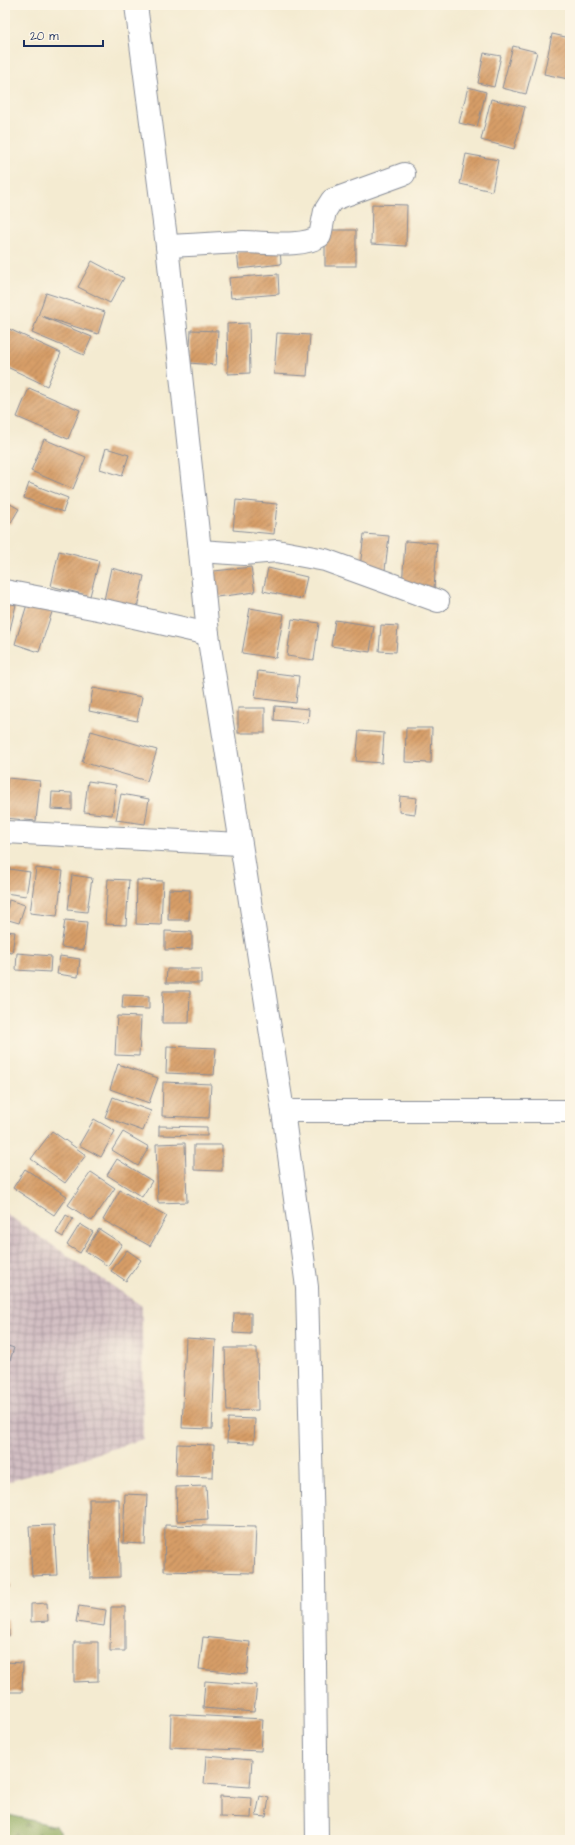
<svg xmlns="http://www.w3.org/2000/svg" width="575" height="1845" font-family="'Architects Daughter',sans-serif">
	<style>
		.industrial { fill: url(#industrial-grid) }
		.forest { fill: url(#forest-firs); stroke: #536b5c }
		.building { fill: url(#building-hatch) }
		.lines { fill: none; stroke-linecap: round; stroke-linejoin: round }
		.street-casing { stroke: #888d98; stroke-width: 24 }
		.street { stroke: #fff; stroke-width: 22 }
	</style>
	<defs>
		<pattern id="industrial-grid" width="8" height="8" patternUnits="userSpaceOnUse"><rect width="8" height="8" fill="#d2bec2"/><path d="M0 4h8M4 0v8" fill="none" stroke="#aa9ba1"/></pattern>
		<pattern id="forest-firs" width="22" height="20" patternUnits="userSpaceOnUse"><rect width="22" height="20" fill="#8ba75a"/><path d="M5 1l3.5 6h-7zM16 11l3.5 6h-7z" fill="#71884e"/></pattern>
		<pattern id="building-hatch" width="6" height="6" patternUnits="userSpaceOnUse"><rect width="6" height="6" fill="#d79e68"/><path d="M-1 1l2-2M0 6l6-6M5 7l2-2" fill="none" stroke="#ae8159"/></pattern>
	</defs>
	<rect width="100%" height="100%" fill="#fcf5e5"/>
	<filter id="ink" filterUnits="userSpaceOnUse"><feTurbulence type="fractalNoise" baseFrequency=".025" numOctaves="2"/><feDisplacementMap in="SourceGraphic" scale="8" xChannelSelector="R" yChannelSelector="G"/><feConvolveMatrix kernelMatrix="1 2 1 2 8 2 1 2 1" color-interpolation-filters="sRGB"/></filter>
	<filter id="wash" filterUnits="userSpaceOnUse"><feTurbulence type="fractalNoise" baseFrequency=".012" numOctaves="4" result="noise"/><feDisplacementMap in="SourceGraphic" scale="16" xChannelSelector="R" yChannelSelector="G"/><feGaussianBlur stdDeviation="0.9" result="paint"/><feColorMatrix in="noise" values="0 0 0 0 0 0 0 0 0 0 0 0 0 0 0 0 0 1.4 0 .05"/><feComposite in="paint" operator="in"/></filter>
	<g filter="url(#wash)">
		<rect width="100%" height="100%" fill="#f4ebd1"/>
		<polygon class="industrial" points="5,1213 142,1306 143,1439 5,1483"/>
		<polygon class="forest" points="5,1814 56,1826 66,1840 5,1840"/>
		<g id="blocks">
			<g class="building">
				<polygon points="552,34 570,38 570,68 568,79 544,74"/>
				<polygon points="513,46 537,52 526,94 502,88"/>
				<polygon points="484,53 501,56 494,87 478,83"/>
				<polygon points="468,87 486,92 477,127 459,123"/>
				<polygon points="491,99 525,107 514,149 481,140"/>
				<polygon points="466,154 498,160 492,191 460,184"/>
				<polygon points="372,204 407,205 406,246 371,244"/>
				<rect x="325" y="230" width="31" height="36"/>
				<polygon points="280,247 281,264 239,269 237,252"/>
				<polygon points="92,261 124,278 110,303 78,287"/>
				<polygon points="278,274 279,294 231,298 229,278"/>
				<polygon points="46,293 105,312 98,334 41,316 92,337 84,355 32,333"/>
				<polygon points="249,323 250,373 228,374 227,324"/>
				<polygon points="7,328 61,353 47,386 5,366 5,333"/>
				<polygon points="191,330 218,331 216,365 189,363"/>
				<polygon points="277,333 310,335 307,376 274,374"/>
				<polygon points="29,388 80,410 68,439 17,417"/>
				<polygon points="44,439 86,457 73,489 31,471"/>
				<polygon points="106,448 129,455 122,476 100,469"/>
				<polygon points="29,483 68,498 63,512 24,498"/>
				<polygon points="236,500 277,504 274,534 233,530"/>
				<polygon points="5,501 19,509 10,524 5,521"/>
				<polygon points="364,534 389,536 385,570 360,567"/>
				<polygon points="405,541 437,543 434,589 402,587"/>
				<polygon points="59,551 99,561 90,596 51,586"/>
				<polygon points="251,567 255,592 209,598 205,572"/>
				<polygon points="111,568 144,576 137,608 104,600"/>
				<polygon points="268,568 307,577 302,599 263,591"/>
				<polygon points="28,601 53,609 39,652 15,644"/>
				<polygon points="5,602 16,605 6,646 5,645"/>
				<polygon points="250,608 284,614 276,658 242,653"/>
				<polygon points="292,619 319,623 314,660 287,656"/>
				<polygon points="335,620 374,626 370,652 331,646"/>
				<polygon points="381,625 398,626 396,652 379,651"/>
				<polygon points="258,671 299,676 296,703 255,698"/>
				<polygon points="93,688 142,697 137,721 89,711"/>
				<polygon points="275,706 309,709 308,723 274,720"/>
				<rect x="238" y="708" width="27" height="25"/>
				<polygon points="406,728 432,728 431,763 405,762"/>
				<polygon points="91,731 157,750 147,781 82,762"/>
				<polygon points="359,731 384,733 382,763 356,761"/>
				<polygon points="7,778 40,781 36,821 5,818"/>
				<polygon points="88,781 116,785 112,815 84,812"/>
				<polygon points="52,792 72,793 72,810 51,809"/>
				<polygon points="121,794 149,799 145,824 116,820"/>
				<polygon points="400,796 417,798 415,814 399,812"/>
				<polygon points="36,868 63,871 57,916 30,913"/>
				<polygon points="9,869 30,872 26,896 5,893"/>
				<polygon points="72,875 92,878 87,912 68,910"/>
				<polygon points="108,879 129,880 126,925 105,924"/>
				<polygon points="137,880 163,881 161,925 136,924"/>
				<polygon points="169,889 190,890 189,920 168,920"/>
				<polygon points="9,900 25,905 19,923 5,919"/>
				<polygon points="65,920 87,922 84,950 61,947"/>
				<polygon points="5,931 15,932 12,953 5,952"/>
				<polygon points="165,931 192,932 192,949 165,950"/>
				<polygon points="17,953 51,956 50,972 16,970"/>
				<polygon points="60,956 80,959 78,977 57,974"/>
				<polygon points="167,969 201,969 201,983 166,983"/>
				<polygon points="163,991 190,991 189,1023 162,1023"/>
				<polygon points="123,995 149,996 149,1009 122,1008"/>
				<polygon points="117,1016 141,1017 139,1056 115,1055"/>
				<polygon points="167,1046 216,1048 214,1075 166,1073"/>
				<polygon points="118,1064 158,1078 149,1103 110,1089"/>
				<polygon points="163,1082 211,1084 209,1118 162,1116"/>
				<polygon points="113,1097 151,1111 143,1131 105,1117"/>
				<polygon points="94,1119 115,1131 101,1157 79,1145"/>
				<polygon points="159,1126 207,1127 207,1136 159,1135"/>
				<polygon points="52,1131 86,1155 65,1183 31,1159"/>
				<polygon points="123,1132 149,1147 138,1166 112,1150"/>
				<polygon points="185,1143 187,1202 158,1203 156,1144"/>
				<polygon points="194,1145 222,1145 222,1171 194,1170"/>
				<polygon points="117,1159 152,1181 142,1197 107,1175"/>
				<polygon points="25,1169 67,1196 54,1215 13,1188"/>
				<polygon points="91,1172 115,1188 92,1221 68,1205"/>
				<polygon points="120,1190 167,1216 150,1246 103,1220"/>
				<polygon points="66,1215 73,1219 63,1237 56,1233"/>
				<polygon points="80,1224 93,1232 80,1253 67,1245"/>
				<polygon points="99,1229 122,1244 108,1266 85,1251"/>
				<polygon points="127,1250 141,1260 126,1281 111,1271"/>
				<polygon points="234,1313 251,1313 251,1334 233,1333"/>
				<polygon points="186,1338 216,1340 212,1429 182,1428"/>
				<polygon points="5,1345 14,1348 5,1376"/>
				<polygon points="225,1348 257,1348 258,1410 227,1411"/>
				<polygon points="228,1418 255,1419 254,1443 227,1442"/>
				<polygon points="177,1444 214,1445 213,1477 176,1476"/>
				<polygon points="206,1486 208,1519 177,1521 176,1487"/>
				<polygon points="125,1494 147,1495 145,1544 123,1543"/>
				<polygon points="89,1499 119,1499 120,1577 90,1578"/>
				<polygon points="54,1525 57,1575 32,1576 29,1526"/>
				<polygon points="165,1525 256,1527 254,1573 164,1571"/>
				<polygon points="5,1556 10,1588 5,1588"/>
				<polygon points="47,1603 48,1621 31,1622 31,1604"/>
				<polygon points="79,1606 106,1610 104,1626 76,1622"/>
				<polygon points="111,1607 125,1607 125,1651 110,1651"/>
				<polygon points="5,1619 8,1619 9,1636 5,1636"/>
				<polygon points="203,1637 250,1642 247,1674 199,1669"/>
				<polygon points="74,1642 98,1642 98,1681 74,1682"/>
				<polygon points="5,1662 23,1663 22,1692 5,1692"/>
				<polygon points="205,1681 257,1685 254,1712 203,1708"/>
				<polygon points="171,1714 263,1719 261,1751 170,1747"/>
				<polygon points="206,1756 252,1760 250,1787 204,1784"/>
				<polygon points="220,1796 252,1798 251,1818 220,1817"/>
				<polygon points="260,1796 269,1798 266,1817 256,1816"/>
			</g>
		</g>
	</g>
	<g filter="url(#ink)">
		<use href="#blocks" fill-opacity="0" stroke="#888d98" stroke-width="1"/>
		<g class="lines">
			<g class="street-casing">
				<g id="street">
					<polyline points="136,5 167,246 200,551 208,634 283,1111 307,1287 314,1576 317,1840"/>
					<path d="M167 246C193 245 218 243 244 242 265 242 303 248 320 236L325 211 332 200 404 174"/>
					<polyline points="200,551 244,554 277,551 325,560 438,601"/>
					<polyline points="5,591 108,611 208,634"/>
					<polyline points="5,832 240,844"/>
					<polyline points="283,1111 570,1111"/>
				</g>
			</g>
			<use href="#street" class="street"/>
		</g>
	</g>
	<rect width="575" height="1845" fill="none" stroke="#fcf5e5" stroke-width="20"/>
	<path d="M24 40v6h79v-6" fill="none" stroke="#1b2f5e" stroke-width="2"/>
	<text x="30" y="40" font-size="12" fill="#1b2f5e" stroke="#fcf5e5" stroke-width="3" paint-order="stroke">20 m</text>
</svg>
